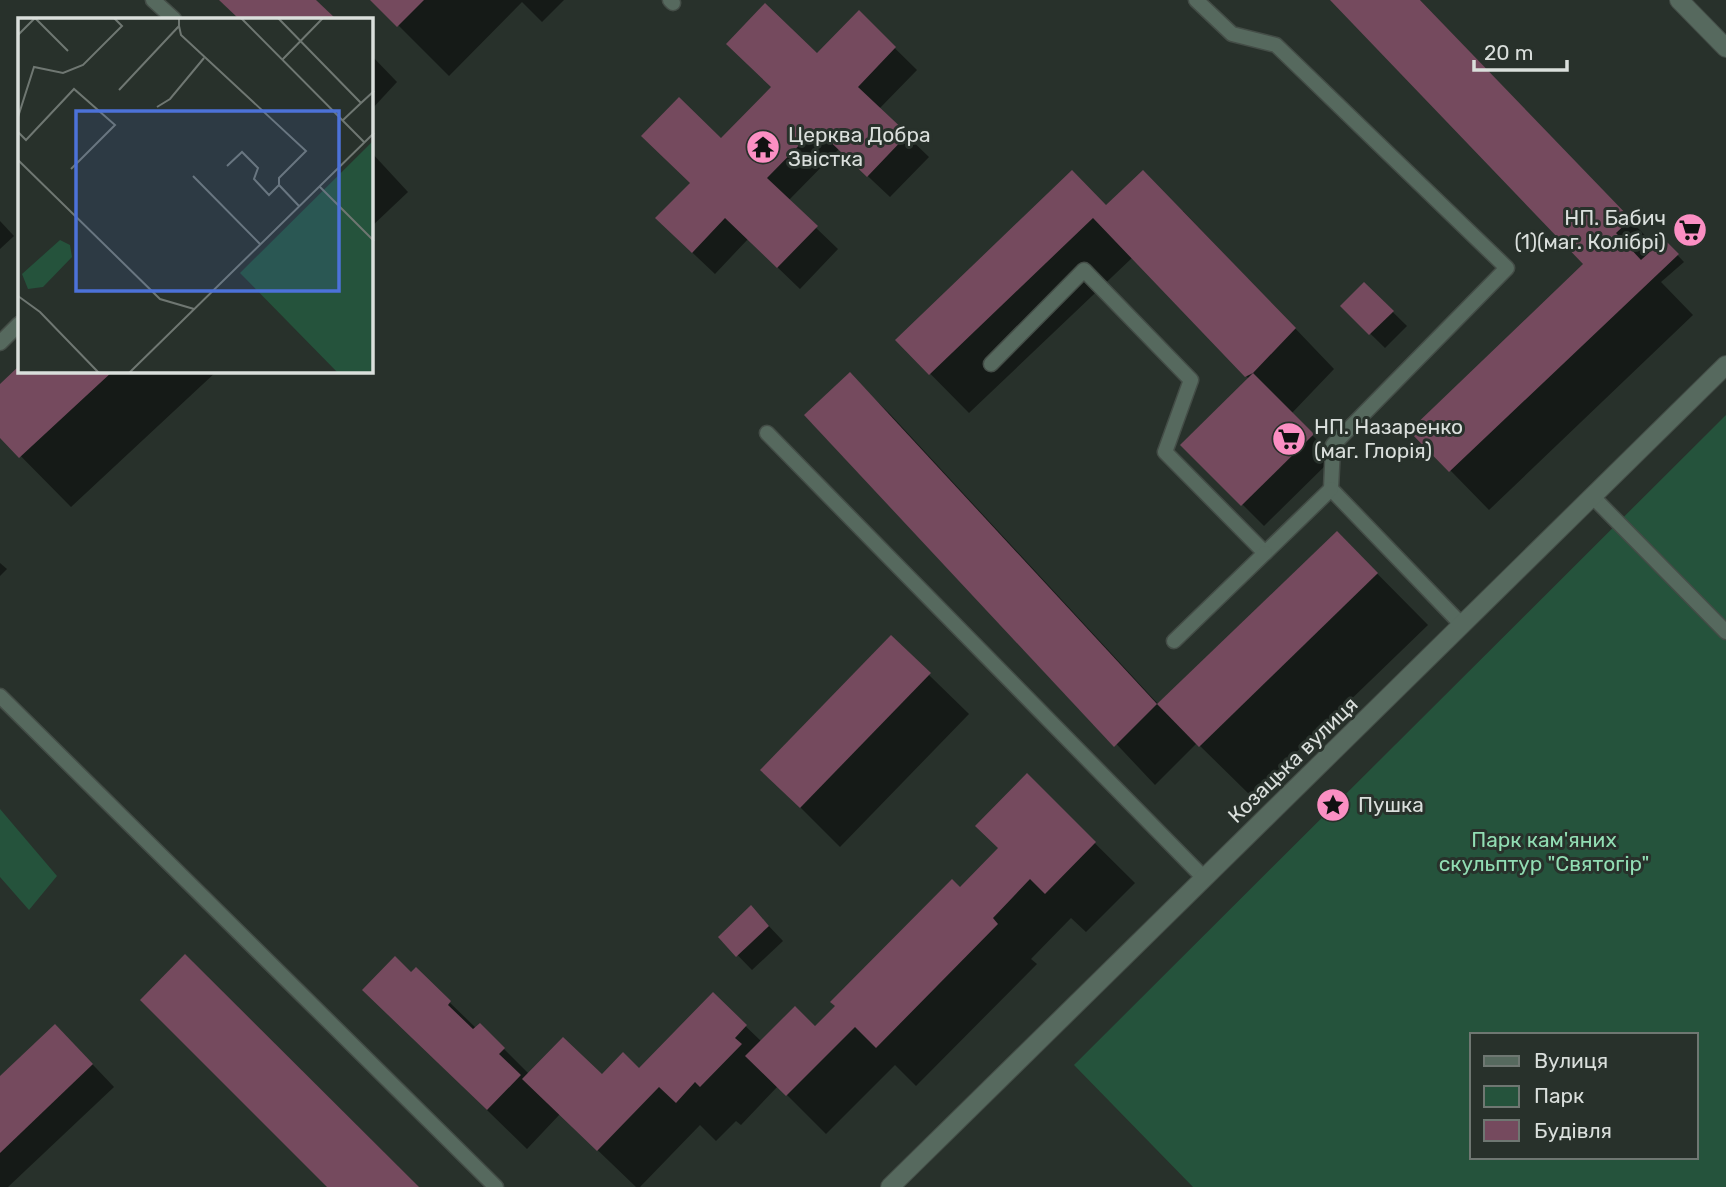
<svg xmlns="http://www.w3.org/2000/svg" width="1726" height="1187" font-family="Rubik,sans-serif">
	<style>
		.green { fill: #25533c; fill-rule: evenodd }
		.shadow { fill: #0007 }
		.building { fill: #754a5e }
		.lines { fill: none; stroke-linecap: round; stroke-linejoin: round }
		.service-casing { stroke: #444d47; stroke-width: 17 }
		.tertiary-casing { stroke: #444d47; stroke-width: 20 }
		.service { stroke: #56695e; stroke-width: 14 }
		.tertiary { stroke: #56695e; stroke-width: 18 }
		.labels { text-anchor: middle; stroke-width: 6; stroke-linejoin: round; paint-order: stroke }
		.poi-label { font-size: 21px; fill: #dadfdc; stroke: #28312b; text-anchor: start }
		.street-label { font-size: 21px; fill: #dadfdc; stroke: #28312b }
		.park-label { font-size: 21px; fill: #91ddb3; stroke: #28312b }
		.inset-road { fill: none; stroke: #6f7772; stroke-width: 2 }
		.view { fill: #4c72d9; fill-opacity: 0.15; stroke: #4c72d9; stroke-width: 3.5 }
		.inset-edge { fill: none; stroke: #dadfdc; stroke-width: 3.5 }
	</style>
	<rect width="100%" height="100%" fill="#28312b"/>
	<g class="green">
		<path d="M1726 415V1187H1193L1074 1065ZM1472 1035H1696V1157H1472Z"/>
		<polygon points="0,809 57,876 29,910 0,877"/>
	</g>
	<g class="shadow">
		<polygon points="373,0 564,0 542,22 522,2 449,76"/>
		<polygon points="1332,0 1420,0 1657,248 1664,241 1684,262 1661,282 1693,315 1489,510 1450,470 1586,264"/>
		<polygon points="859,13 917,70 879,109 929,157 890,197 839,149 788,201 838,249 800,289 748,239 715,274 679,240 692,183 721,140 817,56"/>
		<polygon points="371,55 397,82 371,110"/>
		<polygon points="371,152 408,192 371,227"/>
		<polygon points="1107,207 1183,211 1334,369 1291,414 1334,457 1264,526 1183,445 1249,379 1133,257 969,413 897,340"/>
		<polygon points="0,221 14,236 0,249"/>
		<polygon points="1364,284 1407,326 1385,348 1342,306"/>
		<polygon points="19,368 19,371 217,371 71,507 0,435 0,386"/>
		<polygon points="850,375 890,414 1159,705 1337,533 1428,625 1251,796 1197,743 1155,785 807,415"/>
		<polygon points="0,563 7,569 0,576"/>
		<polygon points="891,638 969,714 840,847 763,770"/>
		<polygon points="1027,776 1135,883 1086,932 1071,918 1031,959 1037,964 916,1086 895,1065 826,1134 778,1086 741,1125 736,1121 716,1141 700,1125 640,1187 636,1187 560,1114 527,1149 404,1029 411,974 416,970 477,1029 480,1025 529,1074 602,1077 639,1071 713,995 762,1042 815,1028 1001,849"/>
		<polygon points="765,922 783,941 752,970 720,937"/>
		<polygon points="77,1048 114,1087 8,1187 0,1187 0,1078"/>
	</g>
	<g class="building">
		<polygon points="219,0 316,0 336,19 239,19"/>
		<polygon points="370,0 424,0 397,27"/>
		<polygon points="1330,0 1420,0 1631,219 1616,233 1641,260 1664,239 1679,254 1449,472 1409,431 1583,264"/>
		<polygon points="765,3 817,53 859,10 896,47 858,87 908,134 867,177 816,128 767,178 818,226 777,268 725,218 692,253 655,218 690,183 641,136 679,97 721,138 771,87 726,44"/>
		<polygon points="1072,170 1106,205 1143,170 1296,328 1253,373 1245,377 1093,218 929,375 895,340"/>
		<polygon points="1364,282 1394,311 1369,335 1340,306"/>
		<polygon points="19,366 19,371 113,371 19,458 0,438 0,384"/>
		<polygon points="850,372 1157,704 1114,747 804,415"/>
		<polygon points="1253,373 1314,434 1241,506 1180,445"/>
		<polygon points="1337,531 1378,573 1199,747 1157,704"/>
		<polygon points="891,635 931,673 800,808 760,770"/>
		<polygon points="1027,773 1096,842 1045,894 1030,879 993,918 998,924 876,1048 855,1027 786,1096 745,1056 795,1006 815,1026 835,1006 830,1002 952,879 960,887 998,848 975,826"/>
		<polygon points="751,905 769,926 736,957 718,937"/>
		<polygon points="185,954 419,1187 327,1187 140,1000"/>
		<polygon points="395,956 411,972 416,967 451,1001 448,1005 473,1029 480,1023 505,1048 499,1054 521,1075 487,1110 362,990"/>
		<polygon points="713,992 747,1025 735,1038 742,1044 700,1087 695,1082 676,1103 659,1087 597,1151 522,1079 563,1037 602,1074 623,1052 639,1068"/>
		<polygon points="55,1024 93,1064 0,1153 0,1076"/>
	</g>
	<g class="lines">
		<g class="service-casing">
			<g id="service">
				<polyline points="153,0 174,19"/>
				<polyline points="670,0 673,3"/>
				<polyline points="1196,0 1232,34 1276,45 1507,268 1333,445 1331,489 1462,625"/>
				<polyline points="0,343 19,324"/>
				<polyline points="991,364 1084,270 1191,380 1165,452 1265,553 1331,489"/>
				<polyline points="767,433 1204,878"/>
				<polyline points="1592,496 1726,632"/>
				<polyline points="1174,641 1265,553"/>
				<polyline points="0,696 496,1187"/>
			</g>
		</g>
		<g class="tertiary-casing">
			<g id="tertiary">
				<polyline points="1679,0 1726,48"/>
				<polyline points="890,1187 1726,365"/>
			</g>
		</g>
		<use href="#service" class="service"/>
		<use href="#tertiary" class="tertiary"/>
	</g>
	<defs>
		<g id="temple-disc" transform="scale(1.75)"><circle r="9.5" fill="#fb8fc3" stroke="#28312b"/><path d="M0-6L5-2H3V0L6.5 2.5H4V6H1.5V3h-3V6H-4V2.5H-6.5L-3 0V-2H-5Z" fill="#111"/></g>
		<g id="supermarket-disc" transform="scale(1.75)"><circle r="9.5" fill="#fb8fc3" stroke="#28312b"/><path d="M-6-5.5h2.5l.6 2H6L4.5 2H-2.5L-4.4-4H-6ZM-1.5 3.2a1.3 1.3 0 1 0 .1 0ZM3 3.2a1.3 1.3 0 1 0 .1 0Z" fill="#111"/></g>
		<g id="sight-disc" transform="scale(1.75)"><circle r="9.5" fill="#fb8fc3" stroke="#28312b"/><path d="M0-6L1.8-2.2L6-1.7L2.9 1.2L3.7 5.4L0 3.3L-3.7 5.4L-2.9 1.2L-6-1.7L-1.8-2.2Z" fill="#111"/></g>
	</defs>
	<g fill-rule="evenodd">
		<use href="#temple-disc" x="763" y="147"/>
		<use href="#supermarket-disc" x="1690" y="230"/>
		<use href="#supermarket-disc" x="1289" y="439"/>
		<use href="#sight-disc" x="1333" y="805"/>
	</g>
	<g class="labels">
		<g class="poi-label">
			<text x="788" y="142">Церква Добра<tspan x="788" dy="24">Звістка</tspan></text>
			<text x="1666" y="225" text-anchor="end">НП. Бабич<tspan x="1666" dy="24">(1)(маг. Колібрі)</tspan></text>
			<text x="1314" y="434">НП. Назаренко<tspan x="1314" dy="24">(маг. Глорія)</tspan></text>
			<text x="1358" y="812">Пушка</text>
		</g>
		<g class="street-label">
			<text transform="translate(1293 760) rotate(-44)" y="7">Козацька вулиця</text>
		</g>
		<g class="park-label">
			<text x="1544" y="847">Парк кам'яних<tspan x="1544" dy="24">скульптур "Святогір"</tspan></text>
		</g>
	</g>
	<g transform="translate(18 18)">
		<rect width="355" height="355" fill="#28312b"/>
		<path d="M355 123V355H320L222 255ZM42 222 52 227 54 239 25 269 10 271 4 256Z" fill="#25533c"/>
		<path class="inset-road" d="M17 0 50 33M223 0 346 124M260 0 343 85 356 73M161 8 163 17 288 133 261 160V167L281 188M0 17 17 0M264 42 305 0M101 72 161 8V0M139 89 152 81 186 40M0 99 16 49 45 55 65 47 104 8 96 0M324 103 343 85M0 114 8 122 56 71 97 107 53 151M0 142 142 281 176 291M209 148 224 134 240 150 236 161 251 177 261 167M175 158 242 226M301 168 356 223M0 278 22 294 81 355M111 355 356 115"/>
		<path class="view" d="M58 93H321V273H58Z"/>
		<rect width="355" height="355" class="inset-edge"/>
	</g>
	<rect x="1470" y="1033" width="228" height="126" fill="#28312b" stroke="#6f7772" stroke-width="2"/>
	<rect x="1484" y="1056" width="35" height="10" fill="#56695e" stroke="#6f7772" stroke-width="2"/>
	<text x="1534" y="1068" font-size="21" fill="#dadfdc">Вулиця</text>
	<rect x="1484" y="1086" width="35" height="21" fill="#25533c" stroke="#6f7772" stroke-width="2"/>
	<text x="1534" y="1103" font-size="21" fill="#dadfdc">Парк</text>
	<rect x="1484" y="1120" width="35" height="21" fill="#754a5e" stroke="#6f7772" stroke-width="2"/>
	<text x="1534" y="1138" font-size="21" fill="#dadfdc">Будівля</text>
	<path d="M1474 60v10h93v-10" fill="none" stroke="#dadfdc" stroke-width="3.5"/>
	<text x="1484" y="60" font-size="21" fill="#dadfdc" stroke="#28312b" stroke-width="5" paint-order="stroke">20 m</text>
</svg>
